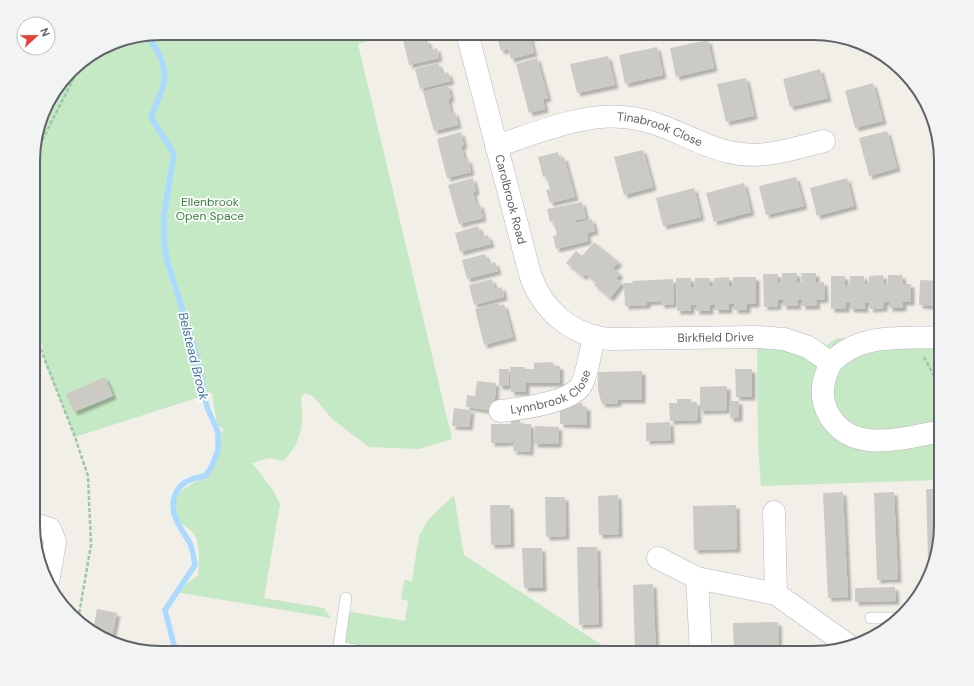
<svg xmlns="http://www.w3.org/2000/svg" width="974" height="686" font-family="'DM Sans',sans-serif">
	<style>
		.green { fill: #c5e8c5 }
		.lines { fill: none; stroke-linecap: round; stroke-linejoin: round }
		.stream { stroke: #aadaff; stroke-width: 5.5 }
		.building { fill: #cccac5; filter: url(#shadow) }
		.lane-casing { stroke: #b5b8bc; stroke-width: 12 }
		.street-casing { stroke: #b5b8bc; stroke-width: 23 }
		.path { stroke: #9cc7a9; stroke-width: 2.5; stroke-dasharray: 4 2; stroke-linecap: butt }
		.lane { stroke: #fff; stroke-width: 11 }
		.street { stroke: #fff; stroke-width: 22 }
		.labels { text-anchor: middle; stroke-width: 3.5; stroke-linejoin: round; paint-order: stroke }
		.street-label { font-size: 12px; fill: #5f6368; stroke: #fff }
		.park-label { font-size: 12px; fill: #348238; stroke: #fff }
		.water-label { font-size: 13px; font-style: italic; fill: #4174aa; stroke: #fff }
		.rim { fill: none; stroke: #5f6368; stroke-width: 2 }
	</style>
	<defs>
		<filter id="shadow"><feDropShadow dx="3.5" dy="3.5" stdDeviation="1" flood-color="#0004"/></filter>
	</defs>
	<rect width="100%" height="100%" fill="#f1efe8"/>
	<g class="green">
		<path d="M161 33H399L358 44 452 439 419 449 369 447 332 419 313 396 305 393 301 398C304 423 302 443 283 461L269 458 252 463 273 490 280 504 264 598 324 608 331 618 175 592 198 575C199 563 200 550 196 538 191 523 169 527 174 502 177 488 199 483 208 472 216 462 216 448 219 435L224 430 217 424 212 393 75 437 44 360 42 344 34 330V145L46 104 77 65 112 43Z"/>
		<polygon points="757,337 815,352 838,338 941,337 941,480 761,486 758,446"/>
		<polygon points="454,495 464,555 614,653 357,653 340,637 345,611 405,621 408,601 401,599 404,580 412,581 419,536 428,520"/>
	</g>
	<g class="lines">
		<path class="stream" d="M146 36C157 47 167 65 164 82 162 93 155 106 151 117L174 154 164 215V243L167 260 196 353 207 407 218 432V451L211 468 205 476C175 480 165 501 180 527 183 534 189 539 191 546 193 552 194 559 195 565L165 610 176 653"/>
	</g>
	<g class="building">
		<polygon points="414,33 422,33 423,40 427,40 430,50 437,48 439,58 409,65 402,36"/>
		<polygon points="529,33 534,53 511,59 508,49 501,51 498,41"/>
		<rect x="759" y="33" width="30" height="2"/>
		<polygon points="708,40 714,68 676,77 670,48"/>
		<polygon points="657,47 663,75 625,84 619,55"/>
		<polygon points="608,56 615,85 577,93 570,64"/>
		<polygon points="537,58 548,98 543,99 545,109 529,113 516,64"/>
		<polygon points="438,63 442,74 448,72 451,81 420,89 415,69"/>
		<polygon points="820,69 828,98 790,107 783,79"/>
		<polygon points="746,78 754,116 726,122 717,84"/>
		<polygon points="873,83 883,121 855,128 845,91"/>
		<polygon points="448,85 451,98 448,99 451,113 455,112 458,125 434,131 423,92"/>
		<polygon points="887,131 897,168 869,176 859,138"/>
		<polygon points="461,132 464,145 461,146 465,160 468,159 471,172 447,178 437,139"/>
		<polygon points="643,150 653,187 624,195 614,157"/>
		<polygon points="558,152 559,158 564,157 575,197 550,203 546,190 550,189 546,176 543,177 538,157"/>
		<polygon points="796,177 804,206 766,215 759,186"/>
		<polygon points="473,178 476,191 473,192 476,205 480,204 483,218 459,224 448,185"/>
		<polygon points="847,178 854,206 817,216 810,188"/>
		<polygon points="744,183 751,212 714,222 706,193"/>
		<polygon points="694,188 701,217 663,226 656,198"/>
		<polygon points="582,202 586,218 575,220 576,223 592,219 595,231 587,233 588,241 556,249 553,236 557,235 553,221 550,222 547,209"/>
		<polygon points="478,226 482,237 488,235 491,244 460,252 455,233"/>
		<polygon points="594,242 619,262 613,268 620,274 616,279 622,283 610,298 594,285 596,282 591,278 585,274 583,277 566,263 576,251 582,256"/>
		<polygon points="485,254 489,264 495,262 498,271 467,279 462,260"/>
		<polygon points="782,273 797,273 797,282 802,282 801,273 816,273 816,282 824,282 825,299 816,300 817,306 802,306 802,300 797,300 798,306 783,306 783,300 778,300 778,306 764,307 763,274 778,274 778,282 782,282"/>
		<polygon points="883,275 884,284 888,284 888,275 902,275 903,284 911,284 911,302 903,302 903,308 889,308 889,302 884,302 884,308 870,309 869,302 865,303 865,309 850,309 850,303 846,303 846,309 831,309 831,276 845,276 845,285 850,285 850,276 864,276 865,284 869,284 869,276"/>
		<polygon points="729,277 729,286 733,286 733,277 756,277 756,304 747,304 747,310 734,310 734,304 729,304 729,310 715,310 715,305 710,305 710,311 696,311 696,305 691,305 691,311 677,311 676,278 691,278 691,287 695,287 695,278 710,278 710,287 714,286 714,278"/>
		<polygon points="492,279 495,289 502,287 504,297 474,305 469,285"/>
		<polygon points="673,279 674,304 661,305 661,301 647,302 647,305 625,306 624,283 632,283 633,281"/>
		<polygon points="920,280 941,281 941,302 933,302 933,306 919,305"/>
		<polygon points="498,303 500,306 504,304 513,337 484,345 475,309"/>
		<polygon points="553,362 553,366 560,366 560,383 526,383 526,392 511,392 510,367 525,367 525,369 534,369 534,363"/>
		<rect x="499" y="369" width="10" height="17"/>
		<polygon points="735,369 752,369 752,397 736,397"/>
		<polygon points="642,371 642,400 618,400 618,403 602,404 598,391 598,372"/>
		<polygon points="105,377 113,396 74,412 66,394"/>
		<polygon points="477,381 496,383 494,411 466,407 467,395 475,396"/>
		<polygon points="727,386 727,410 700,411 700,387"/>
		<polygon points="677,399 691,399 691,402 697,402 698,420 670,421 669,403 677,403"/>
		<polygon points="729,401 739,401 739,418 730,418"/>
		<polygon points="567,403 582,403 582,406 587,407 587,425 560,424 560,406"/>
		<polygon points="454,408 471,410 469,427 452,426"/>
		<polygon points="511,420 520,420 520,424 531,424 530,452 513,451 514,442 491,443 491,424 511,424"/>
		<polygon points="670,422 671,440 646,441 646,423"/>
		<polygon points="535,426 559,427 558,444 534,444"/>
		<polygon points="926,489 941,489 941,533 936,559 928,559"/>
		<polygon points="843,492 848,597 828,598 823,493"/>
		<polygon points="894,492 898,579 877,580 874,493"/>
		<polygon points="618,495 619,534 599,535 598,496"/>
		<polygon points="545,497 565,497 566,536 546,537"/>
		<polygon points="490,505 510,505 511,544 491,545"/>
		<polygon points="736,505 737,549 694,550 693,506"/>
		<polygon points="577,547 597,547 599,624 579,625"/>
		<polygon points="522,548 542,548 543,588 524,588"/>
		<polygon points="653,584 656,653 635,653 633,585"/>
		<polygon points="895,587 896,601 855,602 855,588"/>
		<polygon points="97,609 117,613 112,637 93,632"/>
		<polygon points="778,622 779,653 734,653 733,623"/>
		<polygon points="234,645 248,653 230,653"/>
	</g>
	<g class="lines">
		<g class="lane-casing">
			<g id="lane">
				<polyline points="871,618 896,618"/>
				<polyline points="339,647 369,653"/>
				<polyline points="338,653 346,598"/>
			</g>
		</g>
		<g class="street-casing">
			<g id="street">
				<path id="s1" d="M467 33 530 274C542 310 571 335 609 339L757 337 784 339 808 347 831 363C860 332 901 339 941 337"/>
				<path id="s2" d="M496 146C534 134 582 113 623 117 664 120 691 143 729 152 760 160 793 149 824 141"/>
				<path d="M831 363C822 380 819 398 829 415 852 455 904 438 941 431"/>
				<path id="s3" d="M500 411C519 409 568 403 580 387 587 377 591 349 594 336"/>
				<polyline points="774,512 776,594"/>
				<polyline points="34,524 50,529 55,542 48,582"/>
				<polyline points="658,558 697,578 776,594 848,645"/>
				<polyline points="697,578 701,653"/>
			</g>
		</g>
		<g class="path">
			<polyline points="34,156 82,62"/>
			<polyline points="34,332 75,437 88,476 91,545 78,620"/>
			<polyline points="924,357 939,385"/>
			<polyline points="941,381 939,385 941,390"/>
		</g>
		<use href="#lane" class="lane"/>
		<use href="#street" class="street"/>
	</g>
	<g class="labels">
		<g class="street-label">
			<text dy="4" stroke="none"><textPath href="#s2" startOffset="170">Tinabrook Close</textPath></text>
			<text dy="4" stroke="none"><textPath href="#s1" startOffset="172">Carolbrook Road</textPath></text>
			<text dy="4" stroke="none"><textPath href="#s1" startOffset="464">Birkfield Drive</textPath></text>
			<text dy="4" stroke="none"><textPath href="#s3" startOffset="57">Lynnbrook Close</textPath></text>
		</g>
		<g class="park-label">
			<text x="210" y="206">Ellenbrook<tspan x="210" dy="14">Open Space</tspan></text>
		</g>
		<g class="water-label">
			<text transform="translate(194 356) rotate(76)" y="5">Belstead Brook</text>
		</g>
	</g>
	<path d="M0 0H974V686H0ZM161 40H813A121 121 0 0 1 934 161V525A121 121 0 0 1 813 646H161A121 121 0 0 1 40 525V161A121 121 0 0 1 161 40Z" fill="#f2f3f3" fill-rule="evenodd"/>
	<path class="rim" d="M161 40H813A121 121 0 0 1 934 161V525A121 121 0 0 1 813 646H161A121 121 0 0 1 40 525V161A121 121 0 0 1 161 40Z"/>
	<g transform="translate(36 36) rotate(68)"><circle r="19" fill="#ffffff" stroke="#bfc1c3"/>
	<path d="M0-3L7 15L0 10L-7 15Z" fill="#ea4335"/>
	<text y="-6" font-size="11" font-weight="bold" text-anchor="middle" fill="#5f6368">N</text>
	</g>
</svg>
